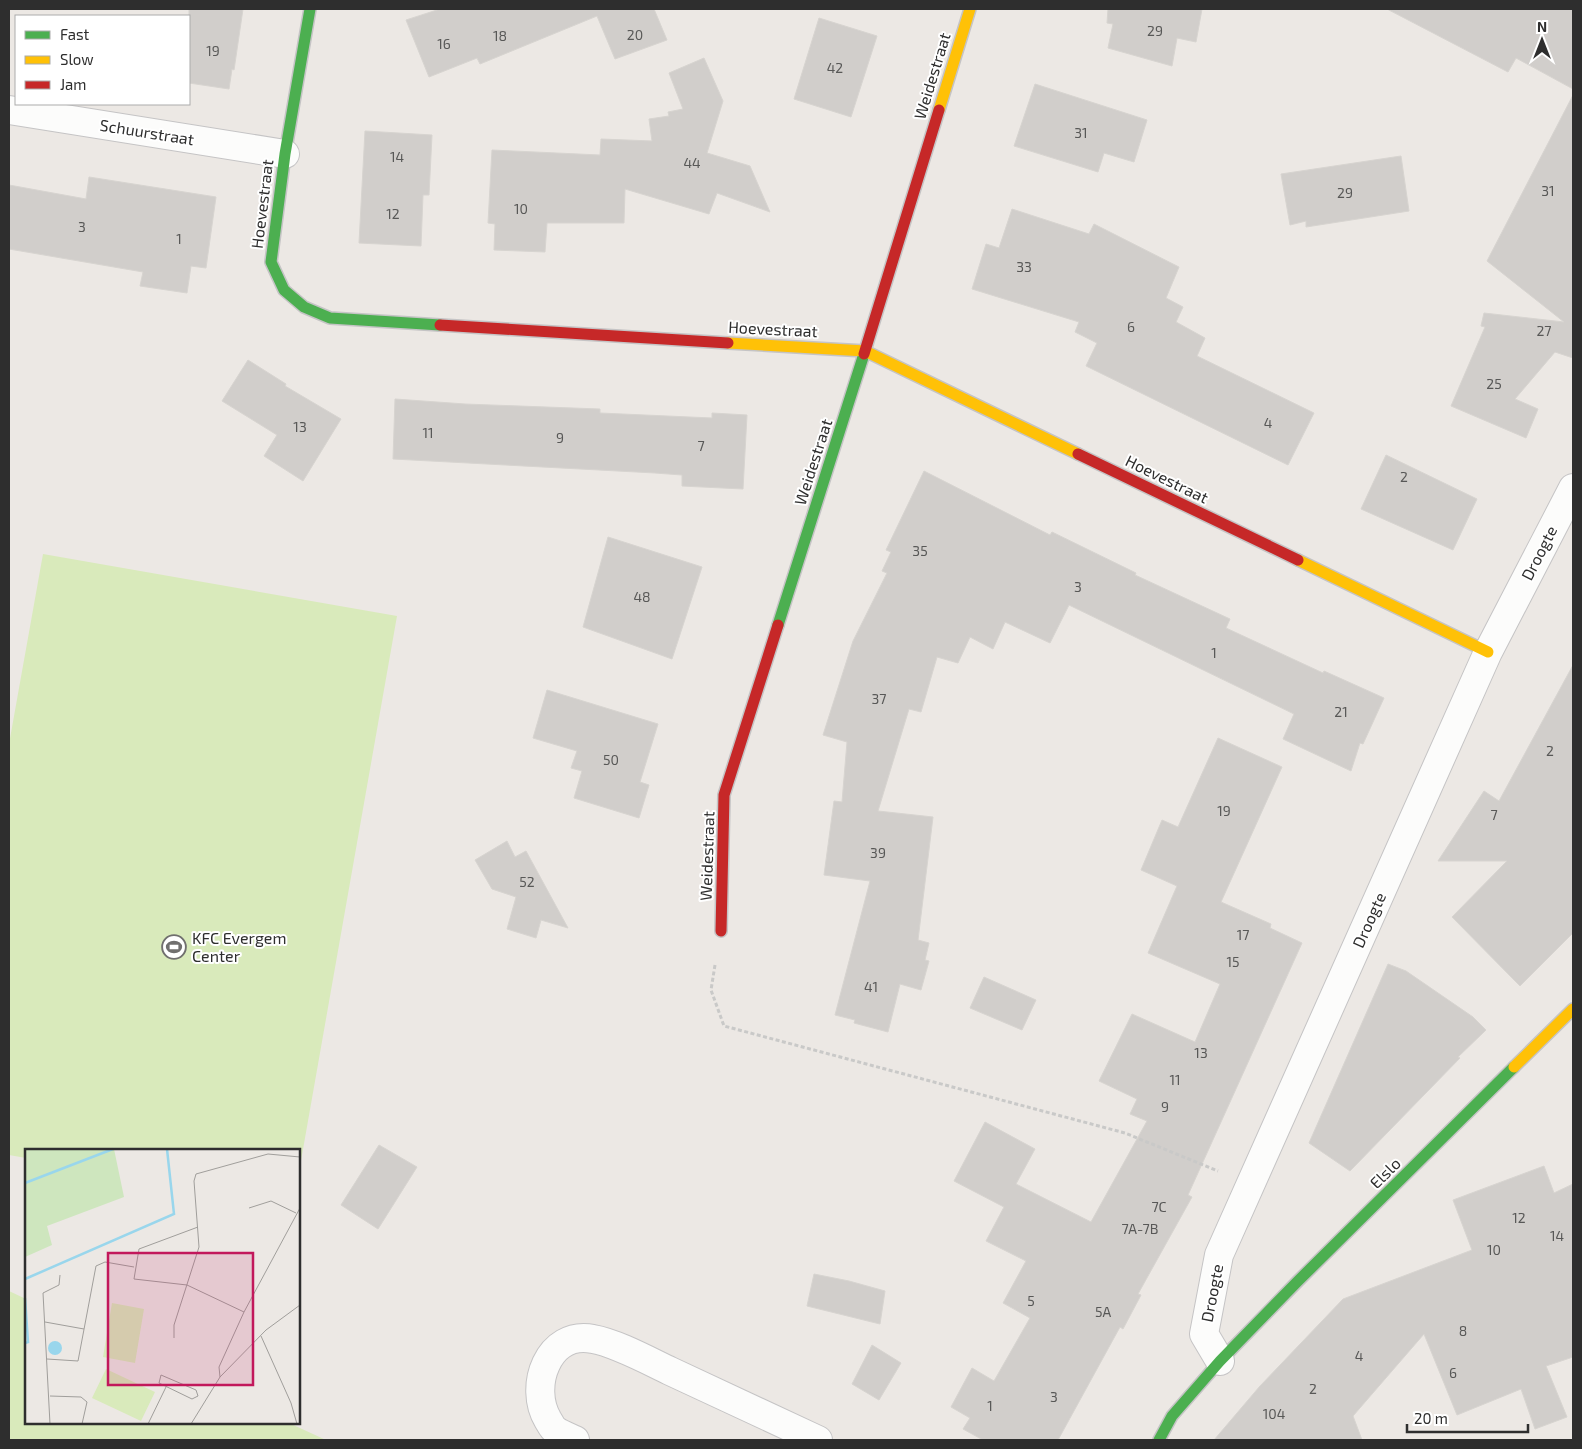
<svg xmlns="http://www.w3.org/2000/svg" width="1582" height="1449" font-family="'Exo 2',sans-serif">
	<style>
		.pitch { fill: #d9eabb }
		.building { fill: #d1cecb; stroke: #d7d4d0 }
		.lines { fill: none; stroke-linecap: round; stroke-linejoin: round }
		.street-casing { stroke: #c5c4c5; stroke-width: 30 }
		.fast-casing { stroke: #c5c4c5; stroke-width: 14 }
		.slow-casing { stroke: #c5c4c5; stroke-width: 14 }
		.jam-casing { stroke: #c5c4c5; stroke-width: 14 }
		.path { stroke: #c9c9c8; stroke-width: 3; stroke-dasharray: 4 2.5; stroke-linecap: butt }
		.street { stroke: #fcfcfb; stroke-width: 28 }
		.fast { stroke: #4caf50; stroke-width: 11 }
		.slow { stroke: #ffc107; stroke-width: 11 }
		.jam { stroke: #c62828; stroke-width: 11 }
		.labels { text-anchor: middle; stroke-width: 4; stroke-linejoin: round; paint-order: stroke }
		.number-label { font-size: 14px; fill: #585857 }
		.street-label { font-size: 16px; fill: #2e2e2e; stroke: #fff }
		.poi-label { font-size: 16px; fill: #2e2e2e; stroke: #fff; text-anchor: start }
		.inset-river { fill: none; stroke: #99d6ec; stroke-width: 2.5 }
		.inset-road { fill: none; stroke: #a09e9b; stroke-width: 1 }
		.view { fill: #c2185b; fill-opacity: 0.15; stroke: #c2185b; stroke-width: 2.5 }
		.inset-edge { fill: none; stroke: #2e2e2e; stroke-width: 2.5 }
	</style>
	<rect width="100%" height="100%" fill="#ece8e4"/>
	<g class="pitch">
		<polygon points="43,554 397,616 299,1172 299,1150 26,1150 26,1158 9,1155 9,744"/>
		<polygon points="9,1291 26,1299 26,1423 289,1423 326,1440 9,1440"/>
	</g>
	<g class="building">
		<polygon points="189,9 243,9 234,70 232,69 229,89 189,83"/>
		<polygon points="440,9 654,9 667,40 615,59 597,16 480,64 477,58 429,77 406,20"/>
		<polygon points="1108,9 1202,9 1196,42 1177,38 1172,66 1108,48 1113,24 1107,23"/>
		<polygon points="1387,9 1573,9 1573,89 1516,58 1508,72"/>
		<polygon points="819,18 877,36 851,117 794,99"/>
		<polygon points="704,58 723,101 707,153 750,166 770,212 717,193 709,214 625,189 624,223 547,223 545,252 494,250 495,224 488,223 492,150 600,155 601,139 652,141 649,119 669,116 668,112 683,109 669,73"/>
		<polygon points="1035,84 1147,120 1134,162 1104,153 1098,172 1014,146"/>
		<polygon points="1573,95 1573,358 1555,352 1515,399 1538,409 1526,438 1451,406 1485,327 1481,326 1484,313 1564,322 1487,261"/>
		<polygon points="365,131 432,135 429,195 423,195 421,246 359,243"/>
		<polygon points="1401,156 1409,211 1306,227 1306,221 1290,225 1281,174"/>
		<polygon points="89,177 216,197 206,268 191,266 187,293 140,286 143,272 9,249 9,185 86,199"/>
		<polygon points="1012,209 1089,234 1094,224 1179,267 1166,298 1183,307 1176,322 1205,338 1197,356 1314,413 1288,465 1086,366 1097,343 1075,332 1079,322 972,289 986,244 999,248"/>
		<polygon points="248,360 286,384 285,386 341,419 303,481 264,456 277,435 222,401"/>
		<polygon points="395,399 465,404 600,409 600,413 712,418 712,413 747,415 743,489 682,486 682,475 655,473 393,459"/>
		<polygon points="1386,455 1477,499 1453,550 1361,509"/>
		<polygon points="924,471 1050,535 1052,532 1136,573 1135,575 1230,619 1226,628 1323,673 1324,671 1384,698 1363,744 1360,743 1351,771 1283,739 1294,714 1069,605 1050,643 1005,622 993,649 970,637 958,663 937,657 921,712 909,709 878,811 933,817 918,940 929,943 925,960 929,961 921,990 900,984 888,1032 854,1023 855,1020 835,1015 870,881 824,875 834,801 842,802 847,742 823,735 853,641 887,573 882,571 891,552 886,550"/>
		<polygon points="608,537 702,567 672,659 583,627"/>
		<polygon points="1573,665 1573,933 1520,986 1452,917 1507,861 1438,861 1484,791 1499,801"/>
		<polygon points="547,690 658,724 640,782 649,785 639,818 574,798 582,771 571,768 577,751 533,738"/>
		<polygon points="1218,738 1282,767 1221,902 1271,924 1270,928 1302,943 1188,1195 1192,1197 1138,1294 1141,1295 1123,1329 1120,1327 1058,1440 983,1440 963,1429 970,1418 951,1407 972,1368 994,1381 1030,1318 1003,1303 1026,1261 986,1241 1004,1207 954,1181 985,1122 1035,1149 1016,1184 1091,1222 1147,1121 1130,1114 1137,1099 1099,1081 1132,1014 1195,1042 1220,984 1148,953 1177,886 1141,870 1162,820 1178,827"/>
		<polygon points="507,841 515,857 526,851 568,928 541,920 536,938 507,929 516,897 492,889 475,860"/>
		<polygon points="1388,964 1406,971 1473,1017 1486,1030 1458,1057 1460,1058 1350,1171 1309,1143"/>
		<polygon points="984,977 1036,1000 1022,1030 970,1008"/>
		<polygon points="379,1145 417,1167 378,1229 341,1205"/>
		<polygon points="1544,1166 1554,1193 1573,1184 1573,1357 1546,1366 1567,1417 1535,1429 1521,1389 1457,1415 1424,1334 1353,1416 1362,1440 1214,1440 1260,1386 1343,1299 1472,1250 1453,1200"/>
		<polygon points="814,1274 849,1281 885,1291 880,1324 807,1306"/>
		<polygon points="872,1345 901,1363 879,1400 852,1384"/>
	</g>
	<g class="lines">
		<g class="street-casing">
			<g id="street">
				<polyline points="9,110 285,154"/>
				<polyline points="1220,1361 1204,1334 1219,1255 1488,652 1573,488"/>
				<path d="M575 1440C569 1437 560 1434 555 1430 552 1428 550 1423 548 1420 528 1387 548 1330 593 1339 616 1343 649 1361 670 1371 720 1394 769 1417 818 1440"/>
			</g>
		</g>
		<g class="fast-casing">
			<g id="fast">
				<polyline points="310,9 285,154 271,262 284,290 304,307 330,318 440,325"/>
				<polyline points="778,625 864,354"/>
				<polyline points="1159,1440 1172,1416 1220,1361 1298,1281 1514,1067"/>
			</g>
		</g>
		<g class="slow-casing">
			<g id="slow">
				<polyline points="939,110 970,9"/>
				<polyline points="728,343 865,351 1078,454"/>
				<polyline points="1298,560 1488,652"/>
				<polyline points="1514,1067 1573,1009"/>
			</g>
		</g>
		<g class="jam-casing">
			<g id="jam">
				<polyline points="440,325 728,343"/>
				<polyline points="864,354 939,110"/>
				<polyline points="1078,454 1298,560"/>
				<polyline points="721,931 724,795 778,625"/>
			</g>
		</g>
		<polyline class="path" points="715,965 711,990 724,1026 1125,1133 1218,1171"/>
		<use href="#street" class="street"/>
		<use href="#fast" class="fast"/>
		<use href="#slow" class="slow"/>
		<use href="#jam" class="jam"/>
	</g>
	<defs>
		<g id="stadium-ring" transform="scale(1.25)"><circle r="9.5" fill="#fff" stroke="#706f6e" stroke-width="1.5"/><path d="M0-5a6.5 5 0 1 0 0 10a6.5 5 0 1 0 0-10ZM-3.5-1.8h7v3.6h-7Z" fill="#706f6e"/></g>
	</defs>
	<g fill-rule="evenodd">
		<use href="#stadium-ring" x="174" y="947"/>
	</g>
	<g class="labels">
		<g class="number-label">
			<text x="1155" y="36">29</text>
			<text x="635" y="40">20</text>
			<text x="500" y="41">18</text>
			<text x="444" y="49">16</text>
			<text x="213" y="56">19</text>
			<text x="835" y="73">42</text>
			<text x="1081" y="138">31</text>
			<text x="397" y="162">14</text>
			<text x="692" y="168">44</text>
			<text x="1548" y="196">31</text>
			<text x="1345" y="198">29</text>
			<text x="521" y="214">10</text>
			<text x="393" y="219">12</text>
			<text x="82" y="232">3</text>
			<text x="179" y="244">1</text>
			<text x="1024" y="272">33</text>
			<text x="1131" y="332">6</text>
			<text x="1544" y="336">27</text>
			<text x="1494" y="389">25</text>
			<text x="1268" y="428">4</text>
			<text x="300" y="432">13</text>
			<text x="428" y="438">11</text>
			<text x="560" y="443">9</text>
			<text x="701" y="451">7</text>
			<text x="1404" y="482">2</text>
			<text x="920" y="556">35</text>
			<text x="1078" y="592">3</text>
			<text x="642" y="602">48</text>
			<text x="1214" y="658">1</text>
			<text x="879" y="704">37</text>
			<text x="1341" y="717">21</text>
			<text x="1550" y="756">2</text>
			<text x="611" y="765">50</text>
			<text x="1224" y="816">19</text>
			<text x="1494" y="820">7</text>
			<text x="878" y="858">39</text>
			<text x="527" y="887">52</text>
			<text x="1243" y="940">17</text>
			<text x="1233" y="967">15</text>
			<text x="871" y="992">41</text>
			<text x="1201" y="1058">13</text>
			<text x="1175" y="1085">11</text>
			<text x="1165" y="1112">9</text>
			<text x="1159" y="1212">7C</text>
			<text x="1519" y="1223">12</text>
			<text x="1140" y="1234">7A-7B</text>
			<text x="1557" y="1241">14</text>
			<text x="1494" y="1255">10</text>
			<text x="1031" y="1306">5</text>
			<text x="1103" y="1317">5A</text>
			<text x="1463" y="1336">8</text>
			<text x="1359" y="1361">4</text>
			<text x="1453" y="1378">6</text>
			<text x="1313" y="1394">2</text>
			<text x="1054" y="1402">3</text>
			<text x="990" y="1411">1</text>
			<text x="1274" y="1419">104</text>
		</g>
		<g class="street-label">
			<text transform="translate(932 76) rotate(-73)" y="6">Weidestraat</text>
			<text transform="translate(147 132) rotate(9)" y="6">Schuurstraat</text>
			<text transform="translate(262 204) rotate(-83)" y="6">Hoevestraat</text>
			<text transform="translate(773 329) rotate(3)" y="6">Hoevestraat</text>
			<text transform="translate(813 462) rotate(-72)" y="6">Weidestraat</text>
			<text transform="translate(1167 479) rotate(26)" y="6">Hoevestraat</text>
			<text transform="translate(1539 553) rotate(-63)" y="6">Droogte</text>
			<text transform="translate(707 856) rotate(-88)" y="6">Weidestraat</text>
			<text transform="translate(1369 920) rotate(-66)" y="6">Droogte</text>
			<text transform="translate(1385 1173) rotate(-45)" y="6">Elslo</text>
			<text transform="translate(1212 1293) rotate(-79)" y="6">Droogte</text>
		</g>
		<g class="poi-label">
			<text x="192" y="944">KFC Evergem<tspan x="192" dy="18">Center</tspan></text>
		</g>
	</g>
	<g transform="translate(25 1149)">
		<rect width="275" height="275" fill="#ece8e4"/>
		<path d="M0 0H89L99 48 22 77 27 96 0 108Z" fill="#cee6be"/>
		<path d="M87 154 119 160 110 214 78 208ZM81 220 130 243 116 272 67 249Z" fill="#d9eabb"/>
		<path d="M23 199a7 7 0 1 1 14 0a7 7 0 1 1-14 0Z" fill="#99d6ec"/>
		<path class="inset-river" d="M0 34 88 0M0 130 149 65 142 0M0 149 3 193 0 194"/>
		<path class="inset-road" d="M224 59 246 52 271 64M173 78 114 100 109 130 162 136 219 163M20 173 59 180M236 187 266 254 272 275M149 189V176L174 98 169 32 171 25 243 5 275 8M22 210 53 212 71 117 80 113 109 118M136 226 171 241 173 247 167 250 134 234ZM195 228 194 218 219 163 275 59M25 247 56 248 62 253 57 275M25 275 18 144 34 136 35 126M123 275 141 238M166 275 195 228 241 181 275 156"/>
		<path class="view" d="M83 104H228V236H83Z"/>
		<rect width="275" height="275" class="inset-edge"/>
	</g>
	<rect width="1582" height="1449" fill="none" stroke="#2e2e2e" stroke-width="20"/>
	<rect x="15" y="15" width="175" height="90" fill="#ffffff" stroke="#ababab"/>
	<rect x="25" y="31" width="25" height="8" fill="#4caf50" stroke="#ababab"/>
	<text x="60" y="40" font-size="15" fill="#2e2e2e">Fast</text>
	<rect x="25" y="56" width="25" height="8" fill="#ffc107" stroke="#ababab"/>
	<text x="60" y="65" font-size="15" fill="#2e2e2e">Slow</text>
	<rect x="25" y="81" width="25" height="8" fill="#c62828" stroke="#ababab"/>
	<text x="60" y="90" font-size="15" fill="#2e2e2e">Jam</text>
	<g transform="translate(1542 40)" stroke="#ffffff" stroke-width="4" paint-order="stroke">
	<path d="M0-4L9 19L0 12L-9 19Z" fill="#2e2e2e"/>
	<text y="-8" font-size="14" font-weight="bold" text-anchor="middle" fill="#2e2e2e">N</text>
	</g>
	<path d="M1407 1424v8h121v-8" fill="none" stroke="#2e2e2e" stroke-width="2.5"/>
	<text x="1414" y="1424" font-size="15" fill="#2e2e2e" stroke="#ffffff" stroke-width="4" paint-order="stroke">20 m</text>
</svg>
